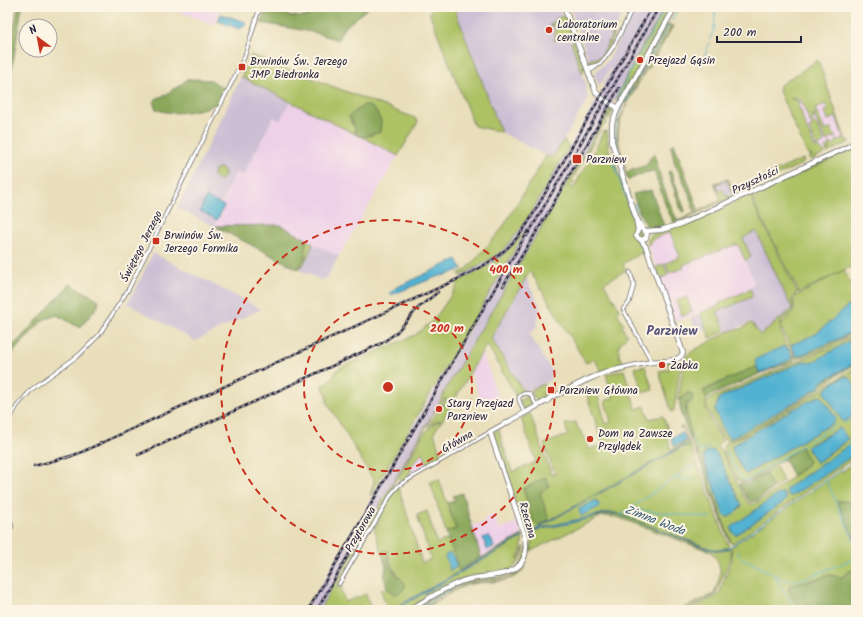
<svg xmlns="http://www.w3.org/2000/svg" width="863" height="617" font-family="Kalam,sans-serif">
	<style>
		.built { fill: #eed0e8 }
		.industrial { fill: #ccbed4 }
		.green { fill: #adc165; stroke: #687250; fill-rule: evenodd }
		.forest { fill: #8aa75a; stroke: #56644a }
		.water { fill: #52b2d1; stroke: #3a6a86 }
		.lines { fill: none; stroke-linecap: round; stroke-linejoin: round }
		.stream { stroke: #52b2d1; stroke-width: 1 }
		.street-casing { stroke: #676467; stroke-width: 4.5 }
		.secondary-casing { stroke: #676467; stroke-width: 6 }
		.street { stroke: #fff; stroke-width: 3 }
		.secondary { stroke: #fff; stroke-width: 4.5 }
		.rail-casing { stroke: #22223b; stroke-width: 2.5 }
		.rail { stroke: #fcf5e5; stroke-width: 1; stroke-dasharray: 3; stroke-linecap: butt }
		.ring { fill: none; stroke: #c8321e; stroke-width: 2; stroke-dasharray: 7 5 }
		.poi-dot { fill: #c8321e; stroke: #fcf5e5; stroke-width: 1.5 }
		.labels { text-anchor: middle; stroke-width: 4; stroke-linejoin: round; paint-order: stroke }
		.poi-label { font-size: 11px; fill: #22223b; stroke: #fcf5e5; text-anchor: start }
		.street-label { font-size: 11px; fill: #22223b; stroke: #fcf5e5 }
		.water-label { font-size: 12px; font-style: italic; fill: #355c77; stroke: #fcf5e5 }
		.quarter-label { font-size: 13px; font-weight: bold; fill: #56527b; stroke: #fcf5e5 }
		.centre { fill: #c8321e; stroke: #fcf5e5; stroke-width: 2 }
		.ring-label { font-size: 12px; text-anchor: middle; font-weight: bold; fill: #c8321e; stroke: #fcf5e5; stroke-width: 4; stroke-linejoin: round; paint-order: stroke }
	</style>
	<rect width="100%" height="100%" fill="#fcf5e5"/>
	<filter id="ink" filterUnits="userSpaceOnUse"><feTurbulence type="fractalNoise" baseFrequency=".025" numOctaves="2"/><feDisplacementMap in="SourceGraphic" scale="8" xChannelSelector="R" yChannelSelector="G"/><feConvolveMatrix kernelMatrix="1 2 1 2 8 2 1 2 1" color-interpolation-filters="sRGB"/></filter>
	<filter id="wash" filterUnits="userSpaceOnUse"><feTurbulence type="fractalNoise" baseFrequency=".012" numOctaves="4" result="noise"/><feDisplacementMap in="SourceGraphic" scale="16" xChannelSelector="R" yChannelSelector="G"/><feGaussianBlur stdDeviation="0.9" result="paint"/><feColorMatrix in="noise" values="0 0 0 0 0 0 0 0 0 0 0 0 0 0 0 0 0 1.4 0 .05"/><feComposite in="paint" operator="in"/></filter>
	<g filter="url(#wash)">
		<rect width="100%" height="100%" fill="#e8deba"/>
		<g class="built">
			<polygon points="167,7 220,7 215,25"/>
			<polygon points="818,60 846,141 813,156 807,154 779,91 780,85"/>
			<polygon points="290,102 398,156 339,256 313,244 280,225 214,226 224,209 221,204 236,172 243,176 249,161 251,161 273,117 288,105"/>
			<polygon points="672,231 738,245 754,282 751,289 719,302 720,305 676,322 648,245 655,238"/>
			<polygon points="482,352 500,401 497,402 495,400 482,405 471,372"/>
			<polygon points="424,451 427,465 407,477 412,470 410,468"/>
			<polygon points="494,514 499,529 518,522 522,535 481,557 471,526 486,521 485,517"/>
		</g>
		<g class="industrial">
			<polygon points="454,7 558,7 586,84 585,87 588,99 559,148 553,156 546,156 501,132"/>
			<polygon points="570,7 626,7 601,56 589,60"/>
			<polygon points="636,7 665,7 639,52 603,120 541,229 494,306 319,610 306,610 359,521 526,231 524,231 505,253 491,264 462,278 461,276 488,261 510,243 522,227 604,87 603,86 605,81 612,69 610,69 599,86 594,74 609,59"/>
			<polygon points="241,77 290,102 280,120 273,117 251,161 249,161 248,163 249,164 243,176 236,172 221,203 225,206 224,208 214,226 177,208 227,107"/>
			<polygon points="727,180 732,193 726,196 718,190 716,184"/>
			<polygon points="756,231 793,310 759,335 751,322 727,332 717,312 752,297 751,289 754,282 745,260 751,257 743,238"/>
			<polygon points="313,244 339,256 327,277 321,280 298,269 308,257"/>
			<polygon points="153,253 261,309 195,341 127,303 136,288"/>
			<polygon points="526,278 539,304 540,310 536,329 529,334 553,373 551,374 549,381 524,392 491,338"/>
			<polygon points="700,313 706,328 696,331 691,317"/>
		</g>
		<g class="green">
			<polygon points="435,7 454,7 501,132 474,126 429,12"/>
			<polygon points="665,7 674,7 634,76 619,98 618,98 614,101 639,52"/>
			<polygon points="563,16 566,17 572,35 570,39 568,36 554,41 554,39 556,38 554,33 556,32 553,25 550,26 549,25 555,22 554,20"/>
			<polygon points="668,24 670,24 633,88 626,103 624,102 632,86 667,25"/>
			<path d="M672 25 673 26 649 68 645 71C635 92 616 115 618 139 619 150 625 161 626 172L617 138 619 121 635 88Z"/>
			<path d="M614 31 615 32C610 43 605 63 590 63L589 60 601 56Z"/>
			<polygon points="573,41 575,42 585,69 582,73 571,42"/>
			<polygon points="251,55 415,118 418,122 398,156 362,137 372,135 381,122 373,108 350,121 355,128 355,134 241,77"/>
			<polygon points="818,60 846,141 849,139 850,142 827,153 826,151 831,148 826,150 825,148 830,146 829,144 831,143 832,145 836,143 836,141 838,140 839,141 843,139 842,137 844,137 840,130 841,130 836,117 828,120 824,111 828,109 825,104 815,109 817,113 812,115 814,119 810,122 802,102 799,99 791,98 791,99 796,100 800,102 797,103 800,103 798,105 803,116 802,117 815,148 817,148 809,128 812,127 811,123 814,122 816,124 824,141 823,144 818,146 819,149 822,150 825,154 811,160 808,158 812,156 807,154 779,91 780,85"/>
			<path d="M611 106 613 107 609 113 613 110 609 119H607L609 115H608L605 120 607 121 606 124 602 126V127L600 130 572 180 574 182 570 186 572 188 575 187 576 183 594 152 603 132 607 131 608 146 612 159H614L612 161 615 163 646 254 643 255 642 252 623 264 626 270 604 283 620 310 617 312 624 325 622 327 627 335 619 345V356L626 366 602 372 594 359 586 363 530 271 491 338 524 392 516 396 487 344 442 421 438 420 428 427 436 414 442 409 446 399H444L441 406H439L436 409 394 483 392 491 336 588 341 586 343 588 341 590 345 602 366 594 371 610H319L443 396 444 392C499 297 557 203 611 106Z"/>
			<polygon points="818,114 825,131 831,128 836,138 834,137 829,139 830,141 826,141 814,115"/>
			<polygon points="564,140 569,147 528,218 516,235 503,250 488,261 461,276 459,273 466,270 501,230 546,156 553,156"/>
			<path d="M856 145V147L753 194 752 201 797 292 792 299 793 311C790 314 786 316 783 319 774 330 790 348 794 359V361L759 374 758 371 761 373 763 372 792 359 789 350 785 347H782L755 361 757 366 723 381 703 391 707 399C701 409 717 430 722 440V441L717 446 718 448 721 450 747 502C750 503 750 504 753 504 761 503 795 474 804 468L809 462 801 448 751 480 743 483 738 480 724 454 723 449 725 444 745 435 820 391 829 384 856 367V389L850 378 846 376 827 388 843 421 856 414V454L851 460 733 543H731L710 485 708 473 697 451 695 450 690 439 691 434 687 419 686 405 690 403 693 397 689 392 679 400 678 399 685 357 691 352 727 332 733 330 741 329 750 323H752L760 335 792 309 756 231 743 238 751 257 745 260 738 245H734L683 265 684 268 669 273 666 263 680 257 670 232 655 238 648 245V240L652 234 687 224 688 222 717 209 718 210ZM819 396 834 421 833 423 746 474 744 473 733 452 732 446 790 411ZM840 428 844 443 816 463 807 448 809 445ZM712 450 727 474 742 506 729 517 724 515 703 457 705 453ZM783 493 785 496 786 500 736 535 732 531 733 526 778 494Z"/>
			<polygon points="856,148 856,264 798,293 798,290 754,203 753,196 757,193"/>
			<polygon points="803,159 804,160 802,164 733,196 727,180 716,184 718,190 722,189 726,196 728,195 730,198 678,222 678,221 721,200 714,183 728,179 734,190"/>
			<circle cx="219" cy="174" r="6"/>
			<polygon points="525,231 526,231 370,496 374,481 327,402 327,395 322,386 332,378 339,368 415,335 434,320 458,285 455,283 491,264 505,253"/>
			<polygon points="306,239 313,244 304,264 298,268 305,258"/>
			<polygon points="664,264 668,275 660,279 656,267"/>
			<path d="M844 270 852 286 856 285V299L816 334 791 345 799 356 838 339 856 330V332L820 350 796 359 781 328 782 323 793 312C796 306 791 302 796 296Z"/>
			<polygon points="751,289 752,297 717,312 725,329 724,331 710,338 700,313 720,305 719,303"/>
			<polygon points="687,297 692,312 682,316 676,301"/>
			<path d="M856 334V337L813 362 810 363 804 361 721 397C720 411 716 429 730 438L856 362V364L837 375 815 392 745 434 728 441 722 437 707 408 706 404 711 398 826 349Z"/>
			<polygon points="679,360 681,361 674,411 671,412 659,371 669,369 667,362"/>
			<polygon points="645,366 653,390 643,393 635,368"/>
			<path d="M624 370 636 409 645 406 649 419 663 416 670 435 667 436 671 450 688 441 683 428H680V427H683L729 547 721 550 708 548 615 513H606L545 528 606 514H617L625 517 708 549 721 551 730 548 731 557 715 595 685 610H679L714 594C720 577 725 566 711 552L617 517 602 516 531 551 532 543 526 535 540 529 541 526 680 448 688 445 681 447 543 524 537 529 526 534 493 434V433L499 430 503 445 501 446 502 448 504 447 512 472 536 462 521 418 530 413 550 470V474H554L555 472 553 469 544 444 568 435 565 424 576 422 578 429 580 430 583 437H585L589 449 603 445 587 396 597 393 606 424 611 422 605 401 613 398 606 374ZM546 477 543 490 540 493 524 489Z"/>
			<polygon points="544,384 546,391 544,393 543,392 544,400 542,399 542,401 538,403 533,396 532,389"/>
			<polygon points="529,395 534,404 524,410 520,400"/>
			<polygon points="438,421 441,422 434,432 441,457 427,465 423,452 410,468 412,470 405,480 400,480 399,477 425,432"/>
			<path d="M856 458V502L838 501 854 538 856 537V569L849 571 845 576 841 577 830 575 804 582 788 589C791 597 798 605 805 610H688L715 597 719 594 732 559 731 547 735 545V544L841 470 842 472 852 464Z"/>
			<polygon points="776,466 783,481 773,488 765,473"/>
			<polygon points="439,479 456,529 446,532 430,482"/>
			<path d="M397 488H399L422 563 431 559 417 515 427 511 437 543 449 539 459 570 522 535 523 536 391 610H387L381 590 387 588 394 594 405 583C395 573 390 565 388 551H384L382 554 374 528 392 495Z"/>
			<polygon points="523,537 521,551 517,559 518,559 522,553 524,546 525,548 519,562 510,570 493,574 470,576 453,583 406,610 394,610"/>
			<path d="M529 545 531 548C523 571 511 578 487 580 480 581 473 581 466 583 449 589 432 601 417 610H412C432 599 453 583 476 579 489 577 506 580 517 569 523 563 525 552 529 545Z"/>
			<path d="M525 567C512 588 482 578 462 587 449 593 435 602 422 610H420L462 586C477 580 494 583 509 578 515 575 520 571 525 567Z"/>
		</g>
		<g class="forest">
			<polygon points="18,7 22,7 7,98 7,65"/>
			<polygon points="306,7 369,7 343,29 338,40 312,32 261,23 264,14 268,14 279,8 289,16 307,17"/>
			<path d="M195 79 211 80 224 89 216 104C200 111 172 117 156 109L153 102 157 98 168 94 171 90 178 87 186 80Z"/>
			<path d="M364 105C374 105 378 114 381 122L380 132 362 137 355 134V128L349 116Z"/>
			<path d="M674 143 698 209 694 211C690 195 683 179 675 164 673 158 673 151 670 146Z"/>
			<path d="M655 154C659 177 668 201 678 222L674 223 666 207 654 171 644 173 628 180 626 172 647 165 651 156Z"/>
			<polygon points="671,171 685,211 682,212 668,172"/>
			<polygon points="651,190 664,226 648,228 640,214 633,194"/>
			<polygon points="280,225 306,239 305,258 298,269 214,226"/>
			<polygon points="70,284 99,300 98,306 80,328 57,315 43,320 7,359 7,350 18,341"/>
			<polygon points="757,366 759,374 712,395 707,399 703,391 723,381"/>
			<path d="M689 392 693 398 691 402 686 404C684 416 693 430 690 439L682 416 679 400Z"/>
			<polygon points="801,447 809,462 793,476 784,459"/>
			<polygon points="695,450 697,451 708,473 710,485 731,543 730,542"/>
			<polygon points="765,473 773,488 758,500 751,502 749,501 739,484 747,484"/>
			<polygon points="546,477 549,486 540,493 549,520 538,526 534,522 523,489"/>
			<polygon points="462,493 481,557 459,571 446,532 456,529 447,503 455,501 453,496"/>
			<polygon points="837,501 856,502 856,537 854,538"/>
			<path d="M386 550C389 553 388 557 389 562 392 571 399 577 405 583 406 590 401 593 394 594L387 588 384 577 386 567 382 554Z"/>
			<path d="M856 569V610H805C798 606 787 595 789 585L808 582 825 576 830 575 841 577 847 574 849 571Z"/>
		</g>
		<g class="water">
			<polygon points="221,14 246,22 245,26 239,29 218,21"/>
			<polygon points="206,197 224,206 217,220 200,211"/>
			<polygon points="457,259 462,269 449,274 436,277 391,295 390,293 395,289 395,288"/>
			<polygon points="856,299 856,330 838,339 799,356 796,356 791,345 816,334"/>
			<polygon points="856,337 856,362 823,381 819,387 800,399 734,437 730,438 724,432 715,410 719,398 804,361 810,363 813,362"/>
			<polygon points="784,346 789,350 792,359 763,372 759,372 755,361 756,359"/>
			<path d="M846 376C859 381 856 402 856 414L843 422 824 392 833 383Z"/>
			<polygon points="819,396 822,397 836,418 833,423 746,474 745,474 733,452 732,446 790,411"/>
			<polygon points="840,428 848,439 816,463 807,447"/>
			<polygon points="681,433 683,433 686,441 674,446 671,438"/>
			<polygon points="850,444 852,445 854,449 849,458 792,496 789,496 786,491 786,489"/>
			<polygon points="689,445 680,448 541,526 540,528 606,513 615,513 708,548 720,550 729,547 729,548 721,551 708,549 625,517 617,514 606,514 567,524 540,529 526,535 526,534 537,529 543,524 682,446"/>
			<polygon points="712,450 717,454 742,505 735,513 727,517 724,515 703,457 705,453"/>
			<polygon points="783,493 785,496 786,500 784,502 736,535 733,533 731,528 733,526 778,494"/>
			<polygon points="596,500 600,506 599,507 581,516 579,510 579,509"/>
			<polygon points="488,536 491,538 494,547 487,550 483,538"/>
			<polygon points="523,536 523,537 394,610 391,610"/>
			<path d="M449 553C454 555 456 563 456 568L450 570 445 556Z"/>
		</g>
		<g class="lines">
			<g class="stream">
				<polyline points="671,21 679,7"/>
				<polyline points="639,56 666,7"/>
				<polyline points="702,66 712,33 714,30 715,13 722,7"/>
				<polyline points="638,78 669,25"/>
				<polyline points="616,99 636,61"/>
				<polyline points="626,102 632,88"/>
				<path d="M619 155C613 135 614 124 623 105"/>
				<polyline points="614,163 632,216 635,229 634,237 640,244 644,252"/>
				<polyline points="634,203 637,212"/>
				<polyline points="638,216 641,222"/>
				<polyline points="853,372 856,378"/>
				<polyline points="845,423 856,417"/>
				<polyline points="692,438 698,451 709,447"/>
				<polyline points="704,449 706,453"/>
				<polyline points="726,451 742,480 745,481 836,425"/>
				<polyline points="674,478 696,479"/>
				<polyline points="826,480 856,545"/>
				<polyline points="631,509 710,518"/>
				<polyline points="621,515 693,465"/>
				<polyline points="728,548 847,466 856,457"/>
				<polyline points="738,549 739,555 742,558 787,581 806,578 856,558"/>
				<polyline points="774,575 796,610"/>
				<polyline points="415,610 451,589"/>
			</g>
		</g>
	</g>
	<g filter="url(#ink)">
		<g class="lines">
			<g class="street-casing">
				<g id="street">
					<polyline points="587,68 600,64"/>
					<path d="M588 72C612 60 621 30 633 7"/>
					<polyline points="630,272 634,285 629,303 623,309 652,362"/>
					<path d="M524 413 519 400V397C521 394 526 392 530 394L537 406"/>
					<polyline points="7,424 17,406 32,389 79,355 99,335 128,290 244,58 260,7"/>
					<polyline points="7,510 12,527"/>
					<polyline points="339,584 392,493 399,485 490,432"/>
				</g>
			</g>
			<g class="secondary-casing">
				<g id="secondary">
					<polyline points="564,7 596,92 600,97 618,108"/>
					<polyline points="637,219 642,229 647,233 646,238 641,240"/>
					<polyline points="646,231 661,230 681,224 856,143"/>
					<path d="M547 401C550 396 556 395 561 393 570 389 579 383 589 379 609 370 631 366 652 362 662 360 678 364 683 353L646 247 641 240 636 236 638 230 636 218 612 142V123L618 108 675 7"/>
					<path d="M409 610C425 601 442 589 460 582 486 571 533 584 525 537L490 432 548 400"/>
				</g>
			</g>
			<use href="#street" class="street"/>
			<use href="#secondary" class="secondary"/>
			<g class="rail-casing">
				<g id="rail">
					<polyline points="527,236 659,7"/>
					<polyline points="503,286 545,218 619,88"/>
					<polyline points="138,455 382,343 396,333 418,308 438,292"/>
					<path d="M66 458 82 452 460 278C489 264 510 251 528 223L652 7"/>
					<polyline points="34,466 71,456"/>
					<polyline points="308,610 367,511 528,231"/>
					<polyline points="317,610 363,529"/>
				</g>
			</g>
			<use href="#rail" class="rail"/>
		</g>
	</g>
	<g class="ring">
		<circle cx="388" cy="387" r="84"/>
		<circle cx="388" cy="387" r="167"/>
	</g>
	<g class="poi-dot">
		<circle cx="549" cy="30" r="4"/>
		<circle cx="640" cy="60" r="4"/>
		<rect x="238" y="63" width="8" height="8" rx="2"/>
		<rect x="572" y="154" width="10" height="10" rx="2"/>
		<rect x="152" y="237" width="8" height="8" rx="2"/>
		<circle cx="662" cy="365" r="4"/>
		<rect x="547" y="386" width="8" height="8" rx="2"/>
		<circle cx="439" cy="409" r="4"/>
		<circle cx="590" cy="439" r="4"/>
	</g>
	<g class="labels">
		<g class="poi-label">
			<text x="557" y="28">Laboratorium<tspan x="557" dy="13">centralne</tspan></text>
			<text x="648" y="64">Przejazd Gąsin</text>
			<text x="250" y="65">Brwinów Św. Jerzego<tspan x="250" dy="13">JMP Biedronka</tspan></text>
			<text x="586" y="163">Parzniew</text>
			<text x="164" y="239">Brwinów Św.<tspan x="164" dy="13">Jerzego Formika</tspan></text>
			<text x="670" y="369">Żabka</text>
			<text x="559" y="394">Parzniew Główna</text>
			<text x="447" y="407">Stary Przejazd<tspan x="447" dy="13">Parzniew</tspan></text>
			<text x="598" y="437">Dom na Zawsze<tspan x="598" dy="13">Przylądek</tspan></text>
		</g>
		<g class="street-label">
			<text transform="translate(755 180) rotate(-25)" y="4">Przyszłości</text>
			<text transform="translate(141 246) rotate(-63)" y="4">Świętego Jerzego</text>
			<text transform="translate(457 441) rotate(-30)" y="4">Główna</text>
			<text transform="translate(528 520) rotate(74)" y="4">Rzeczna</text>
			<text transform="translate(360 529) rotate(-60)" y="4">Przytorowa</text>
		</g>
		<g class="water-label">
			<text transform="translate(655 520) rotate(21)" y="4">Zimna Woda</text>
		</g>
		<g class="quarter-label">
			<text x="672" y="335">Parzniew</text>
		</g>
	</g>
	<circle cx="388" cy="387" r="6" class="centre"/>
	<g class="ring-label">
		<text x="506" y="273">400 m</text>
		<text x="447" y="332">200 m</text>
	</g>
	<rect width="863" height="617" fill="none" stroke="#fcf5e5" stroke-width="24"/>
	<g transform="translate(38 38) rotate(328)"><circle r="19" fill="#fcf5e5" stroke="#a5a1a1"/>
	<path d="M0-3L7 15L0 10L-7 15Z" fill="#c8321e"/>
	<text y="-6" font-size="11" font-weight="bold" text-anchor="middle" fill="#22223b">N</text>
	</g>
	<path d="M717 36v6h84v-6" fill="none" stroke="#22223b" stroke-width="2"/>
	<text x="723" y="36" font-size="12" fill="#22223b" stroke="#fcf5e5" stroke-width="3" paint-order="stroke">200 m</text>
</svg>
